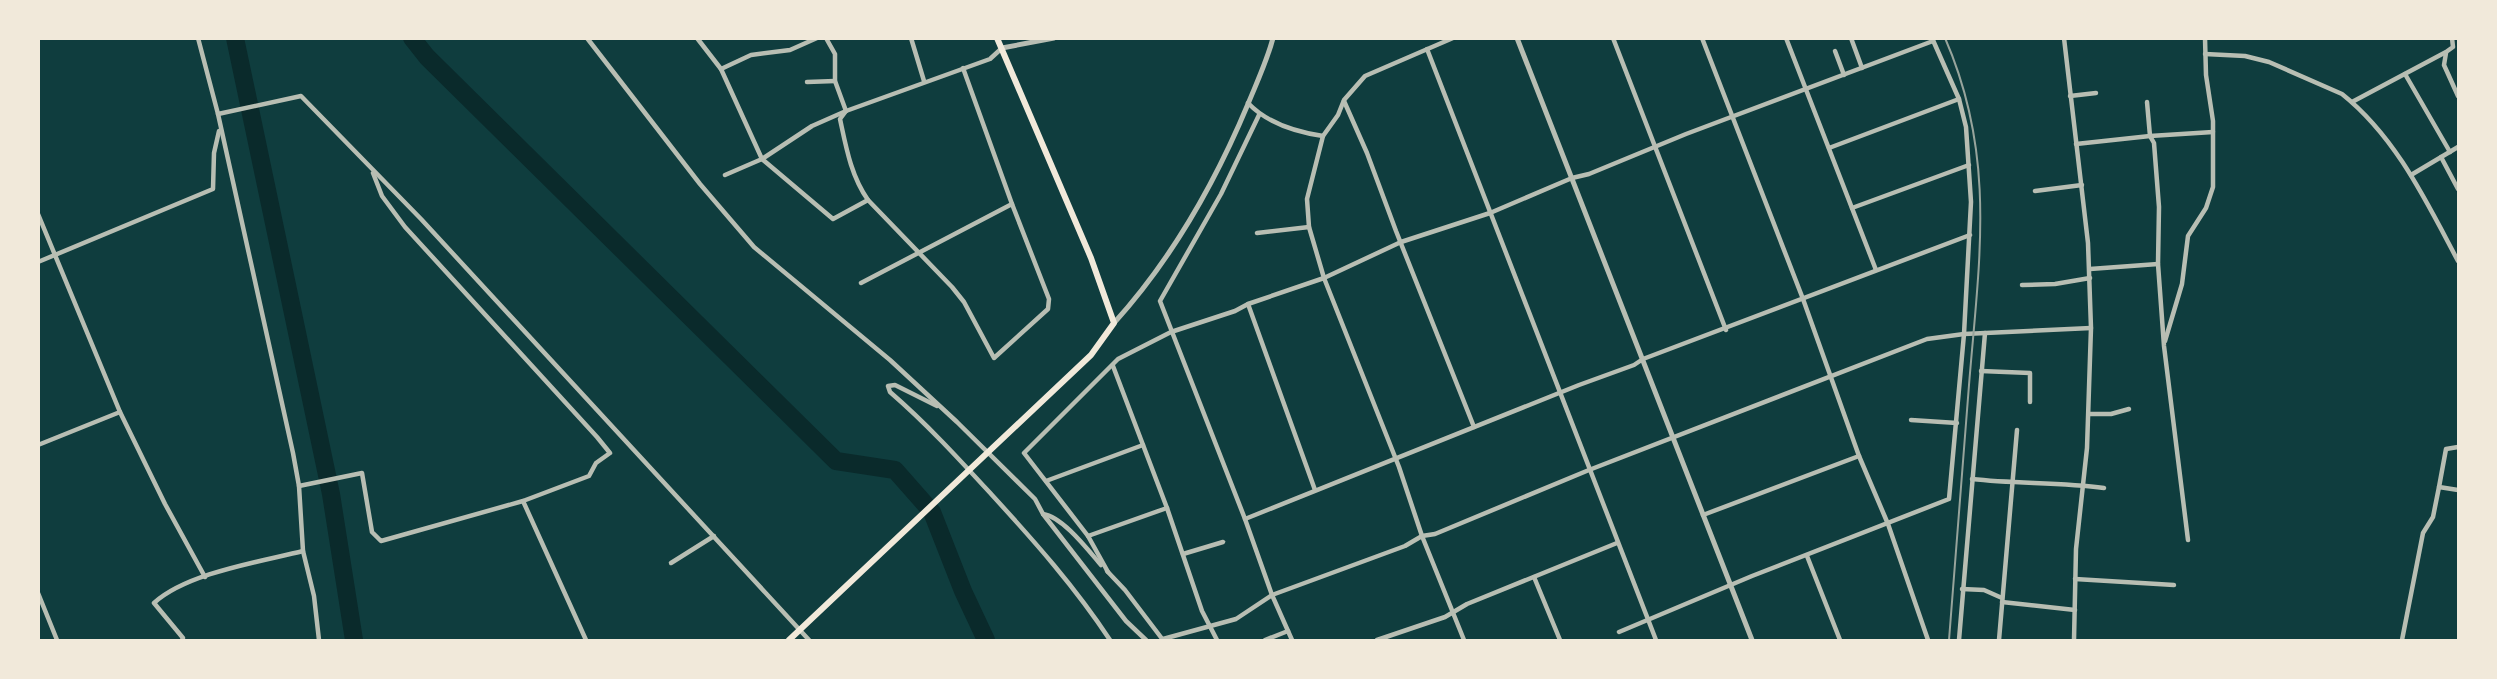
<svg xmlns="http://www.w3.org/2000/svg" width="2497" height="679" font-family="Georgia,serif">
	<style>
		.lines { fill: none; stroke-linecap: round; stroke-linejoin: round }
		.river { stroke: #0a2a2b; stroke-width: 18 }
		.minor { stroke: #b8beb3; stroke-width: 4.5 }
		.tertiary { stroke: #b8beb3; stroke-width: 5 }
		.secondary { stroke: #f1e9da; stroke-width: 6 }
		.tram { stroke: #97a49c; stroke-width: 2 }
	</style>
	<rect width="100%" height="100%" fill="#0f3d3e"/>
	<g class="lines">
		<g class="river">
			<polyline points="235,38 331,494 354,640"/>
			<polyline points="412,38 427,57 836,461 895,470 932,512 963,591 986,640"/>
		</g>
		<g class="minor">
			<polyline points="198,38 218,114 293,453 299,486 303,551 314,596 319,640"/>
			<polyline points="587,38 700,184 754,247 890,360 957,422 1035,499 1043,514 1126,621 1146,640"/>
			<polyline points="697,38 721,69 762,159 833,219 868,200"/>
			<polyline points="826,38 835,54 835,81 846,111"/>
			<polyline points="911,38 924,81"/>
			<polyline points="1453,38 1365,76 1344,100 1338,115 1323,136 1307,199 1309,227 1324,278 1399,467 1422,536 1464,640"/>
			<polyline points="1613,38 1726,330"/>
			<polyline points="1702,38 1803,299 1859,456 1888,524 1928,640"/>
			<polyline points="1786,38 1876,270"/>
			<polyline points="1851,38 1862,68"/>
			<polyline points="2064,38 2088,243 2091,328 2087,448 2076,549 2074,640"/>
			<polyline points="1427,49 1656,640"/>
			<polyline points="1835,51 1844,75"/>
			<polyline points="2446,53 2444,65 2458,96"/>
			<path d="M2205 54 2245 56 2269 62 2342 94C2396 137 2426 201 2458 261"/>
			<polyline points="721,69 751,55 790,50 817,38"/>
			<polyline points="2405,74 2450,152"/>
			<polyline points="807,82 835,81"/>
			<polyline points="2070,96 2096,93"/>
			<polyline points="1344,101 1367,153 1396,231 1474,427"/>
			<polyline points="2147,102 2150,136 2213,132"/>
			<polyline points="2352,102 2446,52 2453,47 2452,38"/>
			<path d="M1248 103C1267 123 1296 132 1323 136"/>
			<path d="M846 111 840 119C846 147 851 176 868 200L952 287 964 302 994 358 1048 309 1049 299 1012 204 963 68"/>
			<polyline points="218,114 301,96 421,219 809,640"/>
			<polyline points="1259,115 1221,194 1160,301 1245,519 1272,595 1292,640"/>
			<polyline points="2076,144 2150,136 2154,143 2159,207 2158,264 2164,346 2188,540"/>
			<polyline points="1829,148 1959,99"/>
			<polyline points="2441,157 2458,189"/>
			<polyline points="725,175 762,159 812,126 846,111 990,59 1002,48"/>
			<polyline points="2411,175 2458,147"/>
			<polyline points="2035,191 2082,185"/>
			<polyline points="1852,208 1969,165"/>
			<polyline points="38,214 120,412 165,504 205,577"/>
			<polyline points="1257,233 1309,227"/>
			<polyline points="38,262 213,189 214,153 219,131"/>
			<polyline points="2090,269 2158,264"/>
			<polyline points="861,283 1012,204"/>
			<polyline points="2022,285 2055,284 2090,278"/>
			<polyline points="1248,304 1315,490"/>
			<polyline points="2165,341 2182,284 2188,236 2206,208 2213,187 2213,121 2206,75 2205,38"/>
			<polyline points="1113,366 1167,508 1202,611 1217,640"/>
			<polyline points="1981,371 2030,373 2030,402"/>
			<path d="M937 406 895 385 888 386 890 392C927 424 959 459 992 495 1035 542 1075 587 1110 640"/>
			<polyline points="2089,414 2111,414 2129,409"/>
			<polyline points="1911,420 1957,423"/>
			<polyline points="38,445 120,412"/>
			<polyline points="2458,447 2446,449 2439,487 2458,490"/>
			<path d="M1972 479C2016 484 2061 482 2104 488"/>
			<polyline points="1046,481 1143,445"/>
			<polyline points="299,486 362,473 372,532 381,541 523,501 589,476 596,463 610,453 597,437 405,227 382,196 373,173"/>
			<polyline points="523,501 586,640"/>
			<path d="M1043 514C1063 517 1088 550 1101 565"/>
			<polyline points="1703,515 1859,456"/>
			<polyline points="1245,519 1579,385 1634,365 1643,359 1970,235"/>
			<polyline points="1088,536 1167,508"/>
			<polyline points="1183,554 1223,542"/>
			<polyline points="1807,556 1840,640"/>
			<polyline points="671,563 714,536"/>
			<polyline points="1107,571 1125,590 1163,640"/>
			<polyline points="1108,572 1088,536 1024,453 1118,359 1171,332 1235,311 1248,304 1324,278 1401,242 1490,213 1572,178 1589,174 1686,134 1933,41"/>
			<polyline points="1534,577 1560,640"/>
			<polyline points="2075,579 2174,585"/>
			<polyline points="1962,589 1984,590 2002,598"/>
			<polyline points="38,593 57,640"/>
			<polyline points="2002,602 2075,610"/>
			<polyline points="1619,632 1752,576 1949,499 1964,334 1971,202 1966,127 1959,99 1932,38"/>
			<polyline points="1163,639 1236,619 1272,595 1405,546 1422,536 1435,534 1589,470 1927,339 1964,334 2091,328"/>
			<path d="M182 640 183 638 154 603C187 573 259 562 303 551"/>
			<polyline points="1265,640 1288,631"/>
			<polyline points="1377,640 1445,617 1467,604 1617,543"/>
			<polyline points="1959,640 1985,333"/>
			<polyline points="1999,640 2017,430"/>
			<polyline points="2402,640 2423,533 2433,517 2439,487"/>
		</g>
		<g class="tertiary">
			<polyline points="1517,38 1752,640"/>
			<polyline points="1002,48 1054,38"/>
			<path d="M1114 323C1172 259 1215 183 1248 104 1257 82 1267 61 1273 38"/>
		</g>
		<polyline class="secondary" points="789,640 1091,355 1114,323 1091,258 997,38"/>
		<path class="tram" d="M1945 38C1997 157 1979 261 1969 385 1962 470 1956 555 1949 640"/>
	</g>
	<rect width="2497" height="679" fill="none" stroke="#f1e9da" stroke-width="80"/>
</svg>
